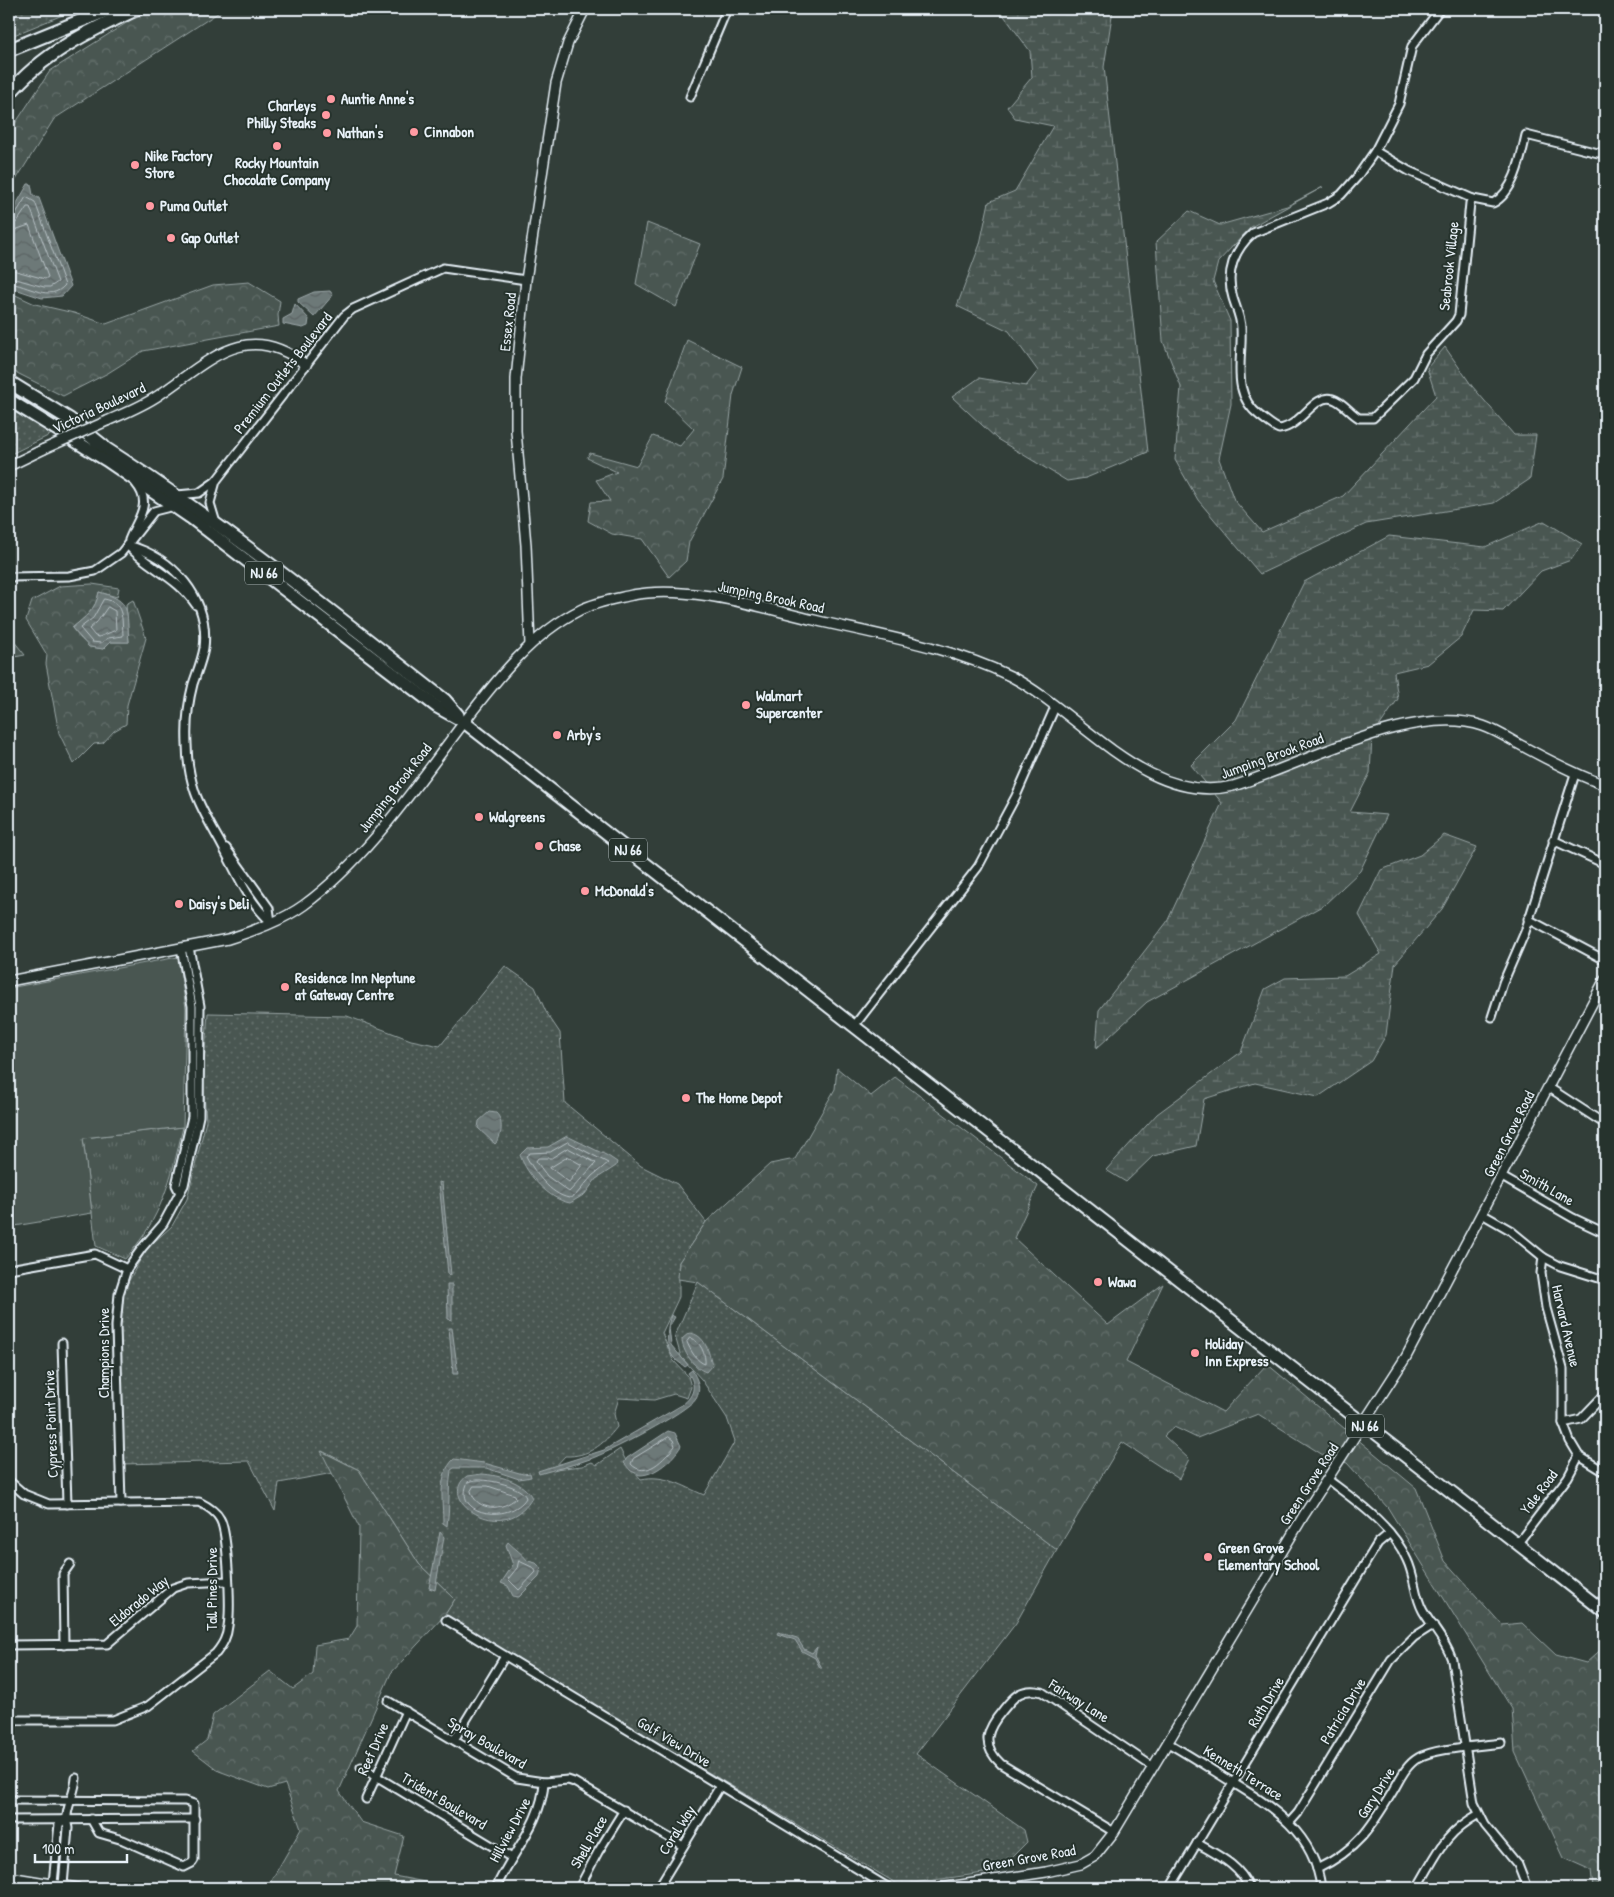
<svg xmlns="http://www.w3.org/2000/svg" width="1614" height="1897" font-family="'Patrick Hand',sans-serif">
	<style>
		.grass { fill: url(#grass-dots); stroke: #98a4a4 }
		.forest { fill: url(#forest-crowns); stroke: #98a4a4 }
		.wetland { fill: url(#wetland-marsh); stroke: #98a4a4 }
		.park { fill: url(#park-tufts); stroke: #98a4a4 }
		.pitch { fill: #495651; stroke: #98a4a4 }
		.water { fill: url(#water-waves); stroke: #9ea9ab }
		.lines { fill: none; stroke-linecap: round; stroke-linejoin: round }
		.shore { stroke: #b7c1c5; stroke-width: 1 }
		.minor-casing { stroke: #e8f1f8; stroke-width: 11 }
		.tertiary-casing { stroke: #e8f1f8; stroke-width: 12 }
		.trunk-casing { stroke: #e8f1f8; stroke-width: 15 }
		.motorway-casing { stroke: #e8f1f8; stroke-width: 16 }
		.minor { stroke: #26332d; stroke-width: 7 }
		.tertiary { stroke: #26332d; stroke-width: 9 }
		.trunk { stroke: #26332d; stroke-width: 11 }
		.motorway { stroke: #26332d; stroke-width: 12 }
		.tertiary-bridge-casing { stroke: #e8f1f8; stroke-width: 12; stroke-linecap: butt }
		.tertiary-bridge { stroke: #26332d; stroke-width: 9 }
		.poi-dot { fill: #ff9aa2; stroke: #26332d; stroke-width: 2 }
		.labels { text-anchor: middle; stroke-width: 4; stroke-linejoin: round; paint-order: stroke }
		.shield { fill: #26332d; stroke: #aeb8bb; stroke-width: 1 }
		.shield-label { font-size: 14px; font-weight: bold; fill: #e8f1f8 }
		.poi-label { font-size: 15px; font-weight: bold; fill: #e8f1f8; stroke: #26332d; text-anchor: start }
		.street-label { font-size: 15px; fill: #e8f1f8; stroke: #26332d }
	</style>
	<defs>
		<pattern id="grass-dots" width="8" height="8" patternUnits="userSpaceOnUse" patternTransform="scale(1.25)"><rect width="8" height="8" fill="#495651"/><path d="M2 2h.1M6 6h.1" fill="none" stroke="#636f6b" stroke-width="1.8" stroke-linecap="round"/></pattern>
		<pattern id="forest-crowns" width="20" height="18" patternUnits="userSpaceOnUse" patternTransform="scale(1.25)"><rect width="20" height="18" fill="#495651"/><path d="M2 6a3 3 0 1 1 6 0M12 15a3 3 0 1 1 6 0" fill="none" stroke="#636f6b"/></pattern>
		<pattern id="wetland-marsh" width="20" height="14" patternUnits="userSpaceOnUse" patternTransform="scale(1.25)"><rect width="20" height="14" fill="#495651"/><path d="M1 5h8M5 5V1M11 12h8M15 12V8" fill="none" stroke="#636f6b"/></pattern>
		<pattern id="park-tufts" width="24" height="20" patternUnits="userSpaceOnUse" patternTransform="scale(1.25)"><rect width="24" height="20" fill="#495651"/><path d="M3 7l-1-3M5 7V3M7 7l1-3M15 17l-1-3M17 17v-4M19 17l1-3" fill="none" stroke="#636f6b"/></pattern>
		<pattern id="water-waves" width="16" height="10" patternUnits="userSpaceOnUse" patternTransform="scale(1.25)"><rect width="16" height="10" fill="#6d7978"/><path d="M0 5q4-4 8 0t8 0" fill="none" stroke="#5b6363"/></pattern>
	</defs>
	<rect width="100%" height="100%" fill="#323e39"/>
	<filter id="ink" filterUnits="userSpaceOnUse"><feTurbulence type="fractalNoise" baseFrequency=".02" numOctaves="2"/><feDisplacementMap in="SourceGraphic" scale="10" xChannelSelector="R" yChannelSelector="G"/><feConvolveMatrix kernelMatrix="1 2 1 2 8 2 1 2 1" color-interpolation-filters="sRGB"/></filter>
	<g filter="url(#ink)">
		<g class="grass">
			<polygon points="16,9 77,9 9,37 9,12"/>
			<polygon points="9,409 52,434 9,455"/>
			<path d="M505 966 535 987 546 1012 560 1033 565 1103 641 1166 677 1184 706 1222 679 1262V1297L662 1333 673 1360 688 1376 691 1387 687 1398 674 1394 654 1400 619 1398 614 1414 617 1427C603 1445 588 1457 565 1456L553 1469 582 1466 592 1462 597 1465 620 1449 627 1463 641 1479C665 1474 683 1486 704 1495L735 1441 727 1418 702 1380 681 1357 675 1336 698 1282 1057 1550 1016 1623 916 1754 1024 1830 1027 1842 998 1871 899 1885 444 1616 455 1599 419 1564 359 1470 322 1451 333 1473 279 1483 275 1511 249 1461 121 1464 116 1325 124 1290 146 1249 172 1226 187 1199 206 1121 203 1078 208 1013 347 1016 411 1040 440 1046Z"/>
		</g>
		<g class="forest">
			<polygon points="157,9 224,9 54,119 9,191 9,133 50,71 139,15"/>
			<polygon points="647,223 700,244 676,307 636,284"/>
			<polygon points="249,282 280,301 278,315 279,326 143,351 108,373 63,396 9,369 9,292 35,304 74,313 106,324 213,285"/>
			<polygon points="687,340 742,367 733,395 723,479 689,542 686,561 669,577 642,539 612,534 588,521 591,502 610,501 596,480 617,472 587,458 590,453 637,466 653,436 680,446 694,429 665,401"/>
			<path d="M92 584 119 588 117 597 99 592C96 610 85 617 72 628 82 641 86 646 103 649L110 642H129L126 604 133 600 146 638 127 705 126 724 114 731 103 743 94 744 74 764 59 733 46 664 47 655 26 620 32 601 60 586Z"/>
			<polygon points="9,635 25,655 9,658"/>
			<polygon points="837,1068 871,1096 895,1077 1038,1186 1014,1238 1108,1325 1163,1284 1126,1362 1223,1412 1267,1364 1416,1488 1445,1561 1502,1625 1522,1623 1556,1655 1586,1663 1605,1646 1605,1888 1593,1888 1591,1870 1564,1858 1515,1752 1512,1709 1388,1508 1347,1463 1323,1455 1258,1414 1197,1438 1174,1427 1164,1436 1189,1459 1179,1479 1122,1442 1057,1550 698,1282 678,1279 679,1262 706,1222 770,1164 795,1159 835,1089"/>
			<polygon points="321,1451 359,1470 419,1564 455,1599 444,1616 391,1673 339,1791 361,1822 404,1836 394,1876 456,1888 267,1888 301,1829 285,1784 268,1789 219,1771 193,1751 207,1740 213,1715 270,1671 293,1689 313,1674 315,1645 349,1639 357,1626 359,1527"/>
		</g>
		<g class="wetland">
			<polygon points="999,9 1113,9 1104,67 1148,452 1086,478 1067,481 997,439 952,397 979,378 1026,386 1038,371 1009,331 957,306 980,244 989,202 1015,191 1053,126 1015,118 1007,107 1032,77 1030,51"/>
			<polygon points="1323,187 1251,227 1218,262 1213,281 1230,321 1231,404 1219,459 1234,500 1262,532 1343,496 1436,396 1427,368 1445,347 1472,386 1514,435 1536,435 1530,479 1494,503 1366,524 1260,574 1198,500 1175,460 1181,387 1163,341 1156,242 1189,211 1220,225 1287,206"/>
			<polygon points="1544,521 1582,544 1571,560 1541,571 1503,611 1474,610 1461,637 1428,664 1394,672 1398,699 1372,737 1370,773 1350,812 1387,815 1360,871 1324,905 1147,1002 1096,1049 1099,1010 1167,922 1222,803 1191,765 1236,720 1304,582 1389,536 1485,547"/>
			<polygon points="1444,835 1477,847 1442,909 1395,964 1386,1035 1371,1061 1318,1097 1255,1083 1204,1099 1196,1146 1153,1156 1126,1182 1106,1170 1157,1114 1241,1052 1265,989 1285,978 1345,976 1381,954 1359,915 1381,870 1420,855"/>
		</g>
		<path class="park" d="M183 1127C171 1179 162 1218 125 1259L96 1246 83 1138Z"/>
		<polygon class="pitch" points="178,957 186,1008 183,1127 83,1138 92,1213 9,1227 9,988"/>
		<g class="water">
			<polygon points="28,184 31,184 33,195 39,198 71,286 62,296 42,298 9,287 9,217"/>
			<polygon points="330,291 333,295 314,317 298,302 298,299 314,292"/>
			<polygon points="295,304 309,319 308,326 303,328 283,324 283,319 292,314"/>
			<path d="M99 592C133 601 126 611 129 642H110L103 649 89 647 72 628C85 617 96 610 99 592Z"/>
			<path d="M489 1112 496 1113C504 1120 502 1138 495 1144L478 1128 479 1121Z"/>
			<path d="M567 1136 608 1156 617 1162 616 1166 596 1179 585 1194 570 1203C548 1199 527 1175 520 1155L527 1148 548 1147Z"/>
			<polygon points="439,1182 442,1183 451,1275 448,1274"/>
			<polygon points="447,1284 452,1284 452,1320 448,1319"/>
			<path d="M671 1315 675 1317 669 1327 671 1345 688 1365 685 1367C682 1364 676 1361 673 1357 665 1347 667 1326 671 1315Z"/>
			<polygon points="449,1328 452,1328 458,1374 453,1374"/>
			<path d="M689 1333C705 1334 709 1352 712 1365L706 1372C694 1368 682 1351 682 1339Z"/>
			<path d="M692 1370C697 1379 702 1388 696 1398 688 1412 608 1453 590 1459 574 1465 556 1469 539 1474L538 1471 541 1470 604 1450 682 1405C694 1396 697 1385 688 1373Z"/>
			<path d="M668 1431 675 1433 681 1446C673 1459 656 1475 640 1475L631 1471 624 1463 627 1458Z"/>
			<path d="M454 1459 484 1463 523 1474 530 1473 531 1477 519 1479 486 1468H454L451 1470C448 1488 450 1508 447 1526L443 1523C443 1501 437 1475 454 1459Z"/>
			<path d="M482 1474C498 1475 525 1482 532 1498 505 1547 434 1500 467 1476Z"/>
			<polygon points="440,1532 444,1537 435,1590 429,1588"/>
			<path d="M508 1542C515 1549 522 1553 528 1561L536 1563 541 1568 539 1577 519 1597 513 1596 508 1586 501 1583 513 1565 506 1545Z"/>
			<polygon points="778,1632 797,1638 804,1649 812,1653 817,1647 815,1655 822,1668 820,1668 815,1658 802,1651 795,1640 777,1634"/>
		</g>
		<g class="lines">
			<g class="shore">
				<path d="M9 218 15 215 26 197 35 202 65 285C50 303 28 285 9 283"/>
				<polyline points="9,224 17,222 27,207 30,207 58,282 50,287 44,287 9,277"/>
				<polyline points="9,232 29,225 48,277 45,279 9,269"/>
				<path d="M104 599C124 602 122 618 123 636L108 638 101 643 92 642 80 628 93 618Z"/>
				<polygon points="108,607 115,611 116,630 99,637 95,636 89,629 97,622"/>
				<path d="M568 1142 608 1163 592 1176 575 1196 569 1198C550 1194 535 1173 526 1156L530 1153 550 1152Z"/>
				<polygon points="568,1148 596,1163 569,1192 547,1176 536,1161 538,1158 551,1158"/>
				<polygon points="568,1157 582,1165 569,1182 550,1168"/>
				<path d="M690 1338C701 1341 706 1355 705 1364 697 1362 690 1350 687 1342Z"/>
				<path d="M669 1437 673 1440 675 1446C665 1458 646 1480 631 1464L633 1459Z"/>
				<path d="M476 1480C488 1479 523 1486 526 1498 510 1524 451 1516 468 1482Z"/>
				<path d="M474 1486H488L515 1495 516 1498C503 1511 476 1512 471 1491Z"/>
				<polygon points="519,1561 534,1568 536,1572 519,1590 508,1579 517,1568"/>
			</g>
			<g class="minor-casing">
				<g id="minor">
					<path d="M1440 9 1412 46 1399 104 1375 151 1357 177 1341 195 1328 203 1253 233C1234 250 1225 273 1233 298 1236 308 1241 318 1241 328 1243 360 1230 393 1260 416 1267 421 1272 426 1279 429 1301 427 1314 393 1333 399 1343 402 1350 413 1359 418H1373L1414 378 1426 354 1456 321 1459 315 1470 203 1473 199 1493 203C1515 191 1521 157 1526 135L1598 153 1605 151"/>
					<polyline points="690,97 727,9"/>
					<polyline points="1375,151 1409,171 1473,199"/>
					<polyline points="216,481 210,503 216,523"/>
					<polyline points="177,495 199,493 216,481 344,316 353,309 443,268 526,280"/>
					<path d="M129 540C137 519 153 504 136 484"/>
					<path d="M127 545C173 557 210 598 204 648 202 660 197 672 193 684 188 703 186 724 187 744 187 760 190 777 195 792 201 809 210 824 219 840 234 867 247 901 271 922"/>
					<path d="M127 545C149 568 178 578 196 605"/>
					<polyline points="9,577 69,576 95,571 121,553 154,511 174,506"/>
					<polyline points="1553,840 1605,864"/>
					<polyline points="226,848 269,908 271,922"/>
					<polyline points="1528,919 1605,960"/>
					<polyline points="1492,1017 1503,983 1525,932 1575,774"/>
					<polyline points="854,1026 978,867 1016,796 1055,707"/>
					<polyline points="1548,1087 1605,1124"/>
					<polyline points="1502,1177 1573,1218 1605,1233"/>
					<polyline points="179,1191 176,1185 192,1117 192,1006 181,948"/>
					<polyline points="1482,1214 1510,1230 1543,1257 1560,1266 1605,1280"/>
					<polyline points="1543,1257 1541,1273 1546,1308 1563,1369 1563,1423 1570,1441 1579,1456 1605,1472"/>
					<polyline points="9,1269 95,1254 127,1269"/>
					<polyline points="62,1343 67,1504"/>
					<polyline points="1563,1423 1581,1419 1605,1394"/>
					<path d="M1327 1479C1356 1501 1393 1526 1407 1560 1415 1576 1414 1595 1423 1611 1433 1628 1446 1641 1452 1660L1474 1803 1485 1825 1518 1865 1527 1888"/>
					<path d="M9 1481 24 1494 49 1504 199 1502C207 1506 216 1511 220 1519 228 1532 231 1609 228 1626 227 1637 223 1644 216 1653L148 1706 113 1720H9"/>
					<polyline points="121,1503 116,1326 119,1294 127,1269 142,1248 163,1224 184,1185 199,1116 200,1006 189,947"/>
					<polyline points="1518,1543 1568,1477 1579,1456"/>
					<polyline points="446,1620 889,1888"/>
					<polyline points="9,1645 107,1644 173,1588 188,1583 227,1581"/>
					<polyline points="64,1645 63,1574 70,1564"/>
					<polyline points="388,1701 517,1778 544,1782 568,1780 574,1782 683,1846"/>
					<polyline points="454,1740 505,1656"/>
					<path d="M1168 1743C1189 1755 1209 1768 1230 1781 1273 1807 1315 1834 1321 1888"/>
					<polyline points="361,1767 512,1858"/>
					<polyline points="366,1799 406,1711"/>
					<polyline points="9,1800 185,1801 194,1804 194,1860 192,1863 184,1867 123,1840 99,1833 91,1819"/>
					<polyline points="9,1820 195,1819"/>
					<polyline points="1290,1822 1298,1813 1391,1660 1414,1637 1433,1625"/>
					<path d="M1114 1832 1001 1764C980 1744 987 1729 1003 1710 1014 1696 1022 1687 1042 1692L1153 1767"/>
					<path d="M1197 1843C1217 1855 1240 1865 1249 1888"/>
					<path d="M1317 1869C1357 1850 1371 1828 1393 1791 1400 1779 1406 1765 1418 1758 1434 1748 1481 1746 1501 1743"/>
					<polyline points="53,1883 59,1824 65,1819"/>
					<path d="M63 1885 68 1828C63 1811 75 1795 76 1778"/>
					<path d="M496 1888C511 1853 542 1823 544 1782"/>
					<polyline points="579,1888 598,1852 624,1810"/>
					<polyline points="658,1888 720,1786"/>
					<polyline points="1170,1888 1368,1559 1378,1543 1390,1533"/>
					<path d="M1417 1888C1437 1855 1443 1834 1479 1814"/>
				</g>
			</g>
			<g class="tertiary-casing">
				<g id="tertiary">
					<path d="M107 421C125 413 143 406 159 395 208 362 246 318 306 365"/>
					<polyline points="9,466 44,449"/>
					<polyline points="530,645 526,545 516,431 516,379 526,280 556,83 568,43 585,9"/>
					<path d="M9 981 228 939C253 931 282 921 304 905 369 857 417 784 465 721 497 679 532 634 580 610 596 602 615 599 632 595 689 584 759 607 814 620 878 635 951 647 1010 676 1080 712 1146 806 1233 786 1301 766 1412 702 1483 726 1498 731 1512 741 1526 748 1552 762 1577 775 1605 785"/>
					<polyline points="9,1877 77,1888"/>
					<polyline points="941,1888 1046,1872 1081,1864 1095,1856 1114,1832 1304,1515 1406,1357 1605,979"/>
				</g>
			</g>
			<g class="trunk-casing">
				<g id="trunk">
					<polyline points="9,400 106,460 191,518 437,707 464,722 1605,1612"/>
					<path d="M96 442C219 520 331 611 445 700L458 715"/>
				</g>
			</g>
			<g class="motorway-casing">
				<g id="motorway">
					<polyline points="9,50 110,9"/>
					<path d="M9 94C42 54 90 30 137 9"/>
					<polyline points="9,382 69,419 103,446"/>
				</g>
			</g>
			<use href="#minor" class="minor"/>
			<use href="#tertiary" class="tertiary"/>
			<use href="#trunk" class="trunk"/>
			<use href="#motorway" class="motorway"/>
			<g class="tertiary-bridge-casing">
				<polyline id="tertiary-bridge" points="44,449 107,421"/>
			</g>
			<use href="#tertiary-bridge" class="tertiary-bridge"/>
		</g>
	</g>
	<g class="poi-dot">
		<circle cx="331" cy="99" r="5"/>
		<circle cx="326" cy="115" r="5"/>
		<circle cx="414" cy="132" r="5"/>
		<circle cx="327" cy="133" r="5"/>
		<circle cx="277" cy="146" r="5"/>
		<circle cx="135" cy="165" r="5"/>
		<circle cx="150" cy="206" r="5"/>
		<circle cx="171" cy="238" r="5"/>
		<circle cx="746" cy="705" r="5"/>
		<circle cx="557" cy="735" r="5"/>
		<circle cx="479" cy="817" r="5"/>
		<circle cx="539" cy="846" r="5"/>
		<circle cx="585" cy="891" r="5"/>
		<circle cx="179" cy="904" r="5"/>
		<circle cx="285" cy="987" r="5"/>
		<circle cx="686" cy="1098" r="5"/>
		<circle cx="1098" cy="1282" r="5"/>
		<circle cx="1195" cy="1353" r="5"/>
		<circle cx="1208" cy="1557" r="5"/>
	</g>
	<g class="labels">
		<g class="shield">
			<rect x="245" y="561.5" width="38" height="23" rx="4"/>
			<rect x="609" y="838.5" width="38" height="23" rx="4"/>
			<rect x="1346" y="1414.5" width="38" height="23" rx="4"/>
		</g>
		<g class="shield-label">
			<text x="264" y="578">NJ 66</text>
			<text x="628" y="855">NJ 66</text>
			<text x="1365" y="1431">NJ 66</text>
		</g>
		<g class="poi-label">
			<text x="341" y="104">Auntie Anne's</text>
			<text x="316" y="111" text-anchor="end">Charleys<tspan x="316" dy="17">Philly Steaks</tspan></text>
			<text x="424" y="137">Cinnabon</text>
			<text x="337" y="138">Nathan's</text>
			<text x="145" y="161">Nike Factory<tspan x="145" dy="17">Store</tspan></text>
			<text x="277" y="168" text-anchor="middle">Rocky Mountain<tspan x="277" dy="17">Chocolate Company</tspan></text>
			<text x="160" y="211">Puma Outlet</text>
			<text x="181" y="243">Gap Outlet</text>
			<text x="756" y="701">Walmart<tspan x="756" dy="17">Supercenter</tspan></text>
			<text x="567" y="740">Arby's</text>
			<text x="489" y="822">Walgreens</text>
			<text x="549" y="851">Chase</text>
			<text x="595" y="896">McDonald's</text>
			<text x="189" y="909">Daisy's Deli</text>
			<text x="295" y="983">Residence Inn Neptune<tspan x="295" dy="17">at Gateway Centre</tspan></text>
			<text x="696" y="1103">The Home Depot</text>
			<text x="1108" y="1287">Wawa</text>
			<text x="1205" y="1349">Holiday<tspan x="1205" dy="17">Inn Express</tspan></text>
			<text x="1218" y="1553">Green Grove<tspan x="1218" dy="17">Elementary School</tspan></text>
		</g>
		<g class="street-label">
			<text transform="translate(1449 266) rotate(-84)" y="5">Seabrook Village</text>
			<text transform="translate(508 322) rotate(-84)" y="5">Essex Road</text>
			<text transform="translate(283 373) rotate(-52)" y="5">Premium Outlets Boulevard</text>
			<text transform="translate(99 408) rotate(-25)" y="5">Victoria Boulevard</text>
			<text transform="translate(771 597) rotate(12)" y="5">Jumping Brook Road</text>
			<text transform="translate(1272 756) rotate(-20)" y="5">Jumping Brook Road</text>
			<text transform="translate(395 788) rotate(-52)" y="5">Jumping Brook Road</text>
			<text transform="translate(1509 1134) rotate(-63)" y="5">Green Grove Road</text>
			<text transform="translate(1547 1187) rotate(30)" y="5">Smith Lane</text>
			<text transform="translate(1566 1326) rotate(77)" y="5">Harvard Avenue</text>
			<text transform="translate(104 1353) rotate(-90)" y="5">Champions Drive</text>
			<text transform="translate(51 1424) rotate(-92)" y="5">Cypress Point Drive</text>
			<text transform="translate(1309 1484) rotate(-57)" y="5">Green Grove Road</text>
			<text transform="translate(1539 1492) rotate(-53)" y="5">Yale Road</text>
			<text transform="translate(212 1589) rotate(-90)" y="5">Tall Pines Drive</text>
			<text transform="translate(139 1601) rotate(-39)" y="5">Eldorado Way</text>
			<text transform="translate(1079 1701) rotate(32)" y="5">Fairway Lane</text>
			<text transform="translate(1266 1702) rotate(-59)" y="5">Ruth Drive</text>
			<text transform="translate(1343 1711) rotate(-59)" y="5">Patricia Drive</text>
			<text transform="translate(674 1742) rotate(31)" y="5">Golf View Drive</text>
			<text transform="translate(487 1743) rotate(30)" y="5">Spray Boulevard</text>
			<text transform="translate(373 1749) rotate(-66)" y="5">Reef Drive</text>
			<text transform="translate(1243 1773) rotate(32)" y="5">Kenneth Terrace</text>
			<text transform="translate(1376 1793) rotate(-58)" y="5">Gary Drive</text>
			<text transform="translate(444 1801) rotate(31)" y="5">Trident Boulevard</text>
			<text transform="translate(510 1830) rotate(-62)" y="5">Hillview Drive</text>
			<text transform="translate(677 1830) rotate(-58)" y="5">Coral Way</text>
			<text transform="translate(589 1842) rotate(-60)" y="5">Shell Place</text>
			<text transform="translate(1029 1858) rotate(-10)" y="5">Green Grove Road</text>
		</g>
	</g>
	<rect width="1614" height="1897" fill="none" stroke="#26332d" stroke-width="30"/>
	<rect x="15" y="15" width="1584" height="1867" fill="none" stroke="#e8f1f8" stroke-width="2" filter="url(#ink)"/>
	<path d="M35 1854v8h92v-8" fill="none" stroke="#e8f1f8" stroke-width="2.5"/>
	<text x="42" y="1854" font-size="15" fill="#e8f1f8" stroke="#26332d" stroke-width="4" paint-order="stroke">100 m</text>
</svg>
